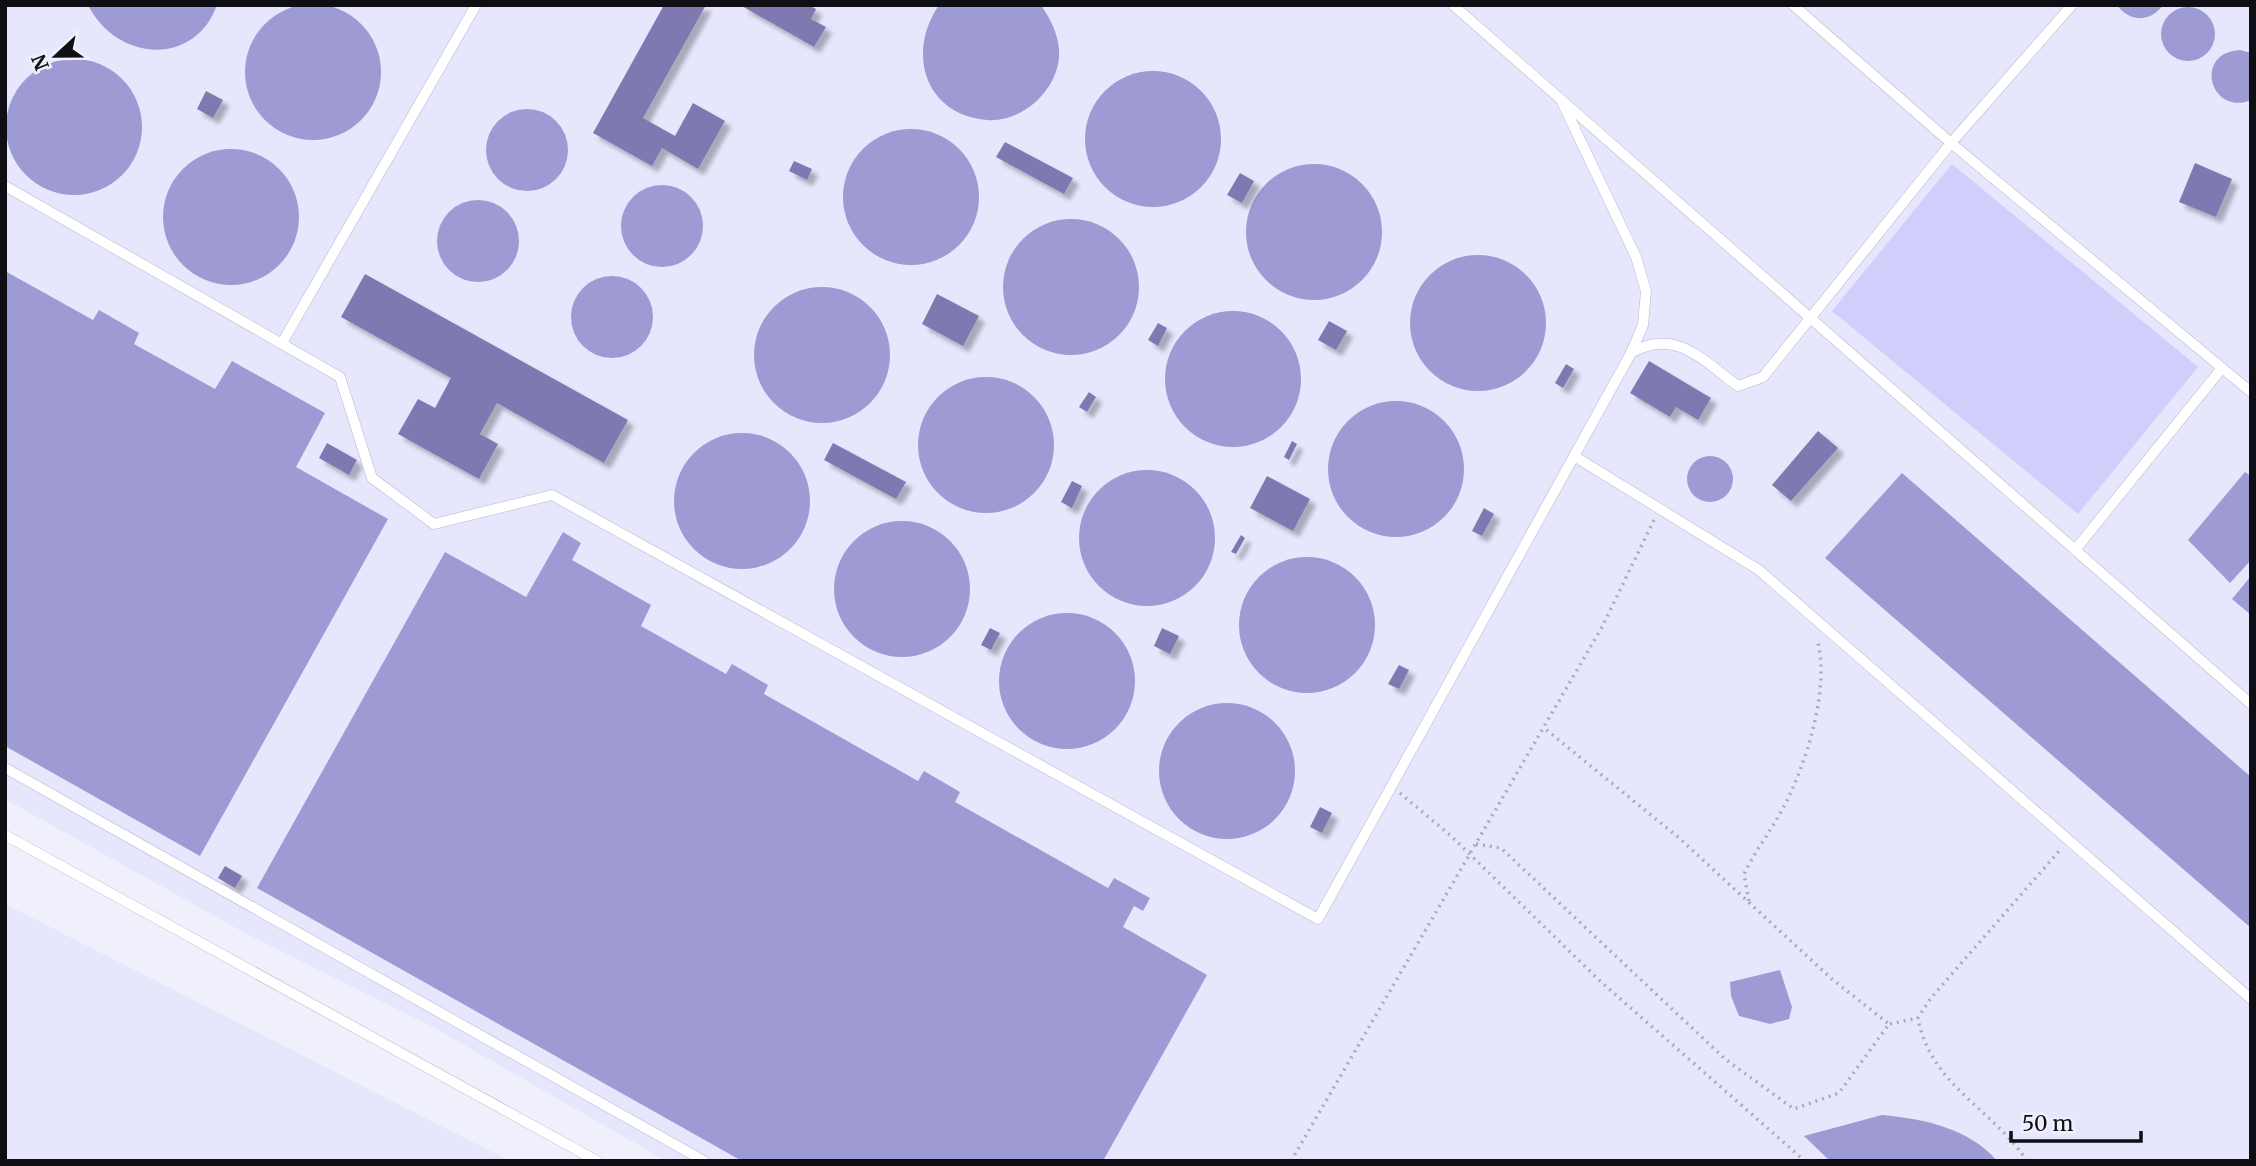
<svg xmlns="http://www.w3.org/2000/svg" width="2256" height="1166" font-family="Merriweather,serif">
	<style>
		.built { fill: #e6e6fc }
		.green { fill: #d0cefb }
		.water { fill: #9e9ad3 }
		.building { fill: #7e7ab1; filter: url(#shadow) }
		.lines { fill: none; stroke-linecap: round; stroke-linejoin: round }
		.service-casing { stroke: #b8b8cc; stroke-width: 11 }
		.path { stroke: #ababb6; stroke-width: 3.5; stroke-dasharray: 2 5; stroke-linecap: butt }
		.service { stroke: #fff; stroke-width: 10 }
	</style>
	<defs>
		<filter id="shadow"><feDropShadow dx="6" dy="6" stdDeviation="2" flood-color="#0004"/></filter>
	</defs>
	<rect width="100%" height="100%" fill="#f0f0fd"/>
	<g class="built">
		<polygon points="5,5 2251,5 2251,576 2232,598 2251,615 2251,1161 666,1161 433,1027 245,933 5,799"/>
		<polygon points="5,904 510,1161 5,1161"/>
	</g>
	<polygon class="green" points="1952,164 2198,367 2078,514 1832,311"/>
	<g class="water">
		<circle cx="313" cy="72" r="68"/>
		<path d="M88 5H217C194 68 116 61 88 5Z"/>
		<path d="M939 5H1041C1051 20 1057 32 1059 49 1062 86 1024 123 987 120 925 115 906 53 939 5Z"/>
		<path d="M2117 5H2163C2150 23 2129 22 2117 5Z"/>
		<circle cx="2188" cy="34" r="27"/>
		<path d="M2240 50 2251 53V100C2211 117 2192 53 2240 50Z"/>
		<circle cx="74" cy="127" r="68"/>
		<circle cx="1153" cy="139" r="68"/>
		<circle cx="527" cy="150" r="41"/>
		<circle cx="911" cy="197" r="68"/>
		<circle cx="231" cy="217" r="68"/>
		<circle cx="1314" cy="232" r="68"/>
		<circle cx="662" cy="226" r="41"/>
		<circle cx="478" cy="241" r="41"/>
		<circle cx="1071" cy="287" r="68"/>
		<circle cx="1478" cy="323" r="68"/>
		<polygon points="5,271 93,320 99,310 139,333 134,344 215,389 232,361 325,413 296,467 388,519 200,856 5,746"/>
		<circle cx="612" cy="317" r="41"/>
		<circle cx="822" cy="355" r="68"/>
		<circle cx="1233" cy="379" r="68"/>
		<circle cx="986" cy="445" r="68"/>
		<circle cx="1396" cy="469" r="68"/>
		<circle cx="742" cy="501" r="68"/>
		<circle cx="1710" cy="479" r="23"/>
		<circle cx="1147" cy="538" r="68"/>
		<polygon points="2245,472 2251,476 2251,560 2230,583 2188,540"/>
		<polygon points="1902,473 2251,777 2251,928 1825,558"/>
		<circle cx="902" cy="589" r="68"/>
		<polygon points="563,532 581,543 572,560 651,605 641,626 726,674 732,664 768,685 764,694 918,781 924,771 960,792 955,802 1108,888 1114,878 1150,898 1143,911 1134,906 1123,927 1207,975 1103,1161 742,1161 257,888 445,552 526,597"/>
		<circle cx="1307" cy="625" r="68"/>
		<polygon points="2251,576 2251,615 2232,599"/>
		<circle cx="1067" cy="681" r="68"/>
		<circle cx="1227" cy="771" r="68"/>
		<polygon points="1780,970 1792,1007 1789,1019 1770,1024 1739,1016 1731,996 1730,982"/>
		<path d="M1882 1115C1924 1119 1969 1128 1997 1161H1830L1804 1136Z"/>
	</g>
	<g class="building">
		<polygon points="664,5 706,5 643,118 675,136 693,103 725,121 698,169 662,148 652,166 593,133"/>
		<polygon points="740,5 809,5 816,9 811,19 826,27 814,47"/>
		<polygon points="206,91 223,100 213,118 197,109"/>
		<polygon points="1005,142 1073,178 1064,194 996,157"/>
		<polygon points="794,161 812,169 807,180 789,171"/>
		<polygon points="2195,163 2232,179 2216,217 2179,202"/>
		<polygon points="1240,173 1254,181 1242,203 1227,195"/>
		<polygon points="365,274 628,420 604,463 497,403 480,434 498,444 479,479 398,434 418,399 435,408 451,378 341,317"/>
		<polygon points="937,294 979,316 963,346 922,324"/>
		<polygon points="1329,321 1347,331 1336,350 1318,340"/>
		<polygon points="1158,323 1167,328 1158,346 1148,340"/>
		<polygon points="1649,361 1711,398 1698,420 1676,407 1670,417 1630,393"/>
		<polygon points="1566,364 1574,369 1563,388 1555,383"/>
		<polygon points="1089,392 1096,397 1087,412 1079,407"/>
		<polygon points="1818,431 1838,448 1791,501 1772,485"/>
		<polygon points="1292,441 1297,444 1289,460 1284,457"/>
		<polygon points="327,443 357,460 349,475 319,458"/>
		<polygon points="833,443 906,482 896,499 824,460"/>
		<polygon points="1267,476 1310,499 1293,531 1250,508"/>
		<polygon points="1072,481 1082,486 1072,508 1061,502"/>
		<polygon points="1484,508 1494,514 1482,536 1472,531"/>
		<polygon points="1241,535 1245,538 1236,554 1231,552"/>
		<polygon points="990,628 1000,633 991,650 981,645"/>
		<polygon points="1162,628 1179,636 1170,654 1154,646"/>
		<polygon points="1399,665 1409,670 1399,689 1388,684"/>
		<polygon points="1320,807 1332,813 1322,833 1310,827"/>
		<polygon points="225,866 242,876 235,888 218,878"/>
	</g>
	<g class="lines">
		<g class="service-casing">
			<g id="service">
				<polyline points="1453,5 2251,704"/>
				<polyline points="1793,5 1951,143 2251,392"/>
				<polyline points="5,186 340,377 372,478 434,524 552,495 1318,919 1631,353 1643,325 1646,291 1636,257 1562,102"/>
				<polyline points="282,343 476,5"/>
				<path d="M1631 353C1675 327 1702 360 1738 386L1763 377 1951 143 2072 5"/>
				<polyline points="1574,456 1759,570 2251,999"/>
				<polyline points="2075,550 2222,368"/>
				<polyline points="5,768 704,1161"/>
				<polyline points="5,835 597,1161"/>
			</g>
		</g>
		<g class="path">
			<polyline points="1400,793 1451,836 1600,981 1805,1161"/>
			<polyline points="1476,844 1501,848 1725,1059 1794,1109 1839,1093 1889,1024 1833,980 1678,837 1544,728"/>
			<path d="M1749 901 1744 874C1755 851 1771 831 1783 808 1806 766 1831 686 1817 639"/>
			<polyline points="1890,1024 1918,1018"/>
			<polyline points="1291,1161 1602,627 1654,520"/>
			<path d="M2027 1161C1993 1109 1930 1085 1918 1018L1930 999 2060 850"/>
		</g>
		<use href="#service" class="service"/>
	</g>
	<rect width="2256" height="1166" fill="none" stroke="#0e0e14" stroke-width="14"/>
	<g transform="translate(56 56) rotate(248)" stroke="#f0f0fd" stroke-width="5" paint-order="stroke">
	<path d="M0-5L12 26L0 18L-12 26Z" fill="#0e0e14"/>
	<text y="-10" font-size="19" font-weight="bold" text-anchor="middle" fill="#0e0e14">N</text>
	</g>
	<path d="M2011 1131v10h130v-10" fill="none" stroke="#0e0e14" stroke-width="3.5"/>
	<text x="2022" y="1131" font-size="21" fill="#0e0e14" stroke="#f0f0fd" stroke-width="5" paint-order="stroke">50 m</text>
</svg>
